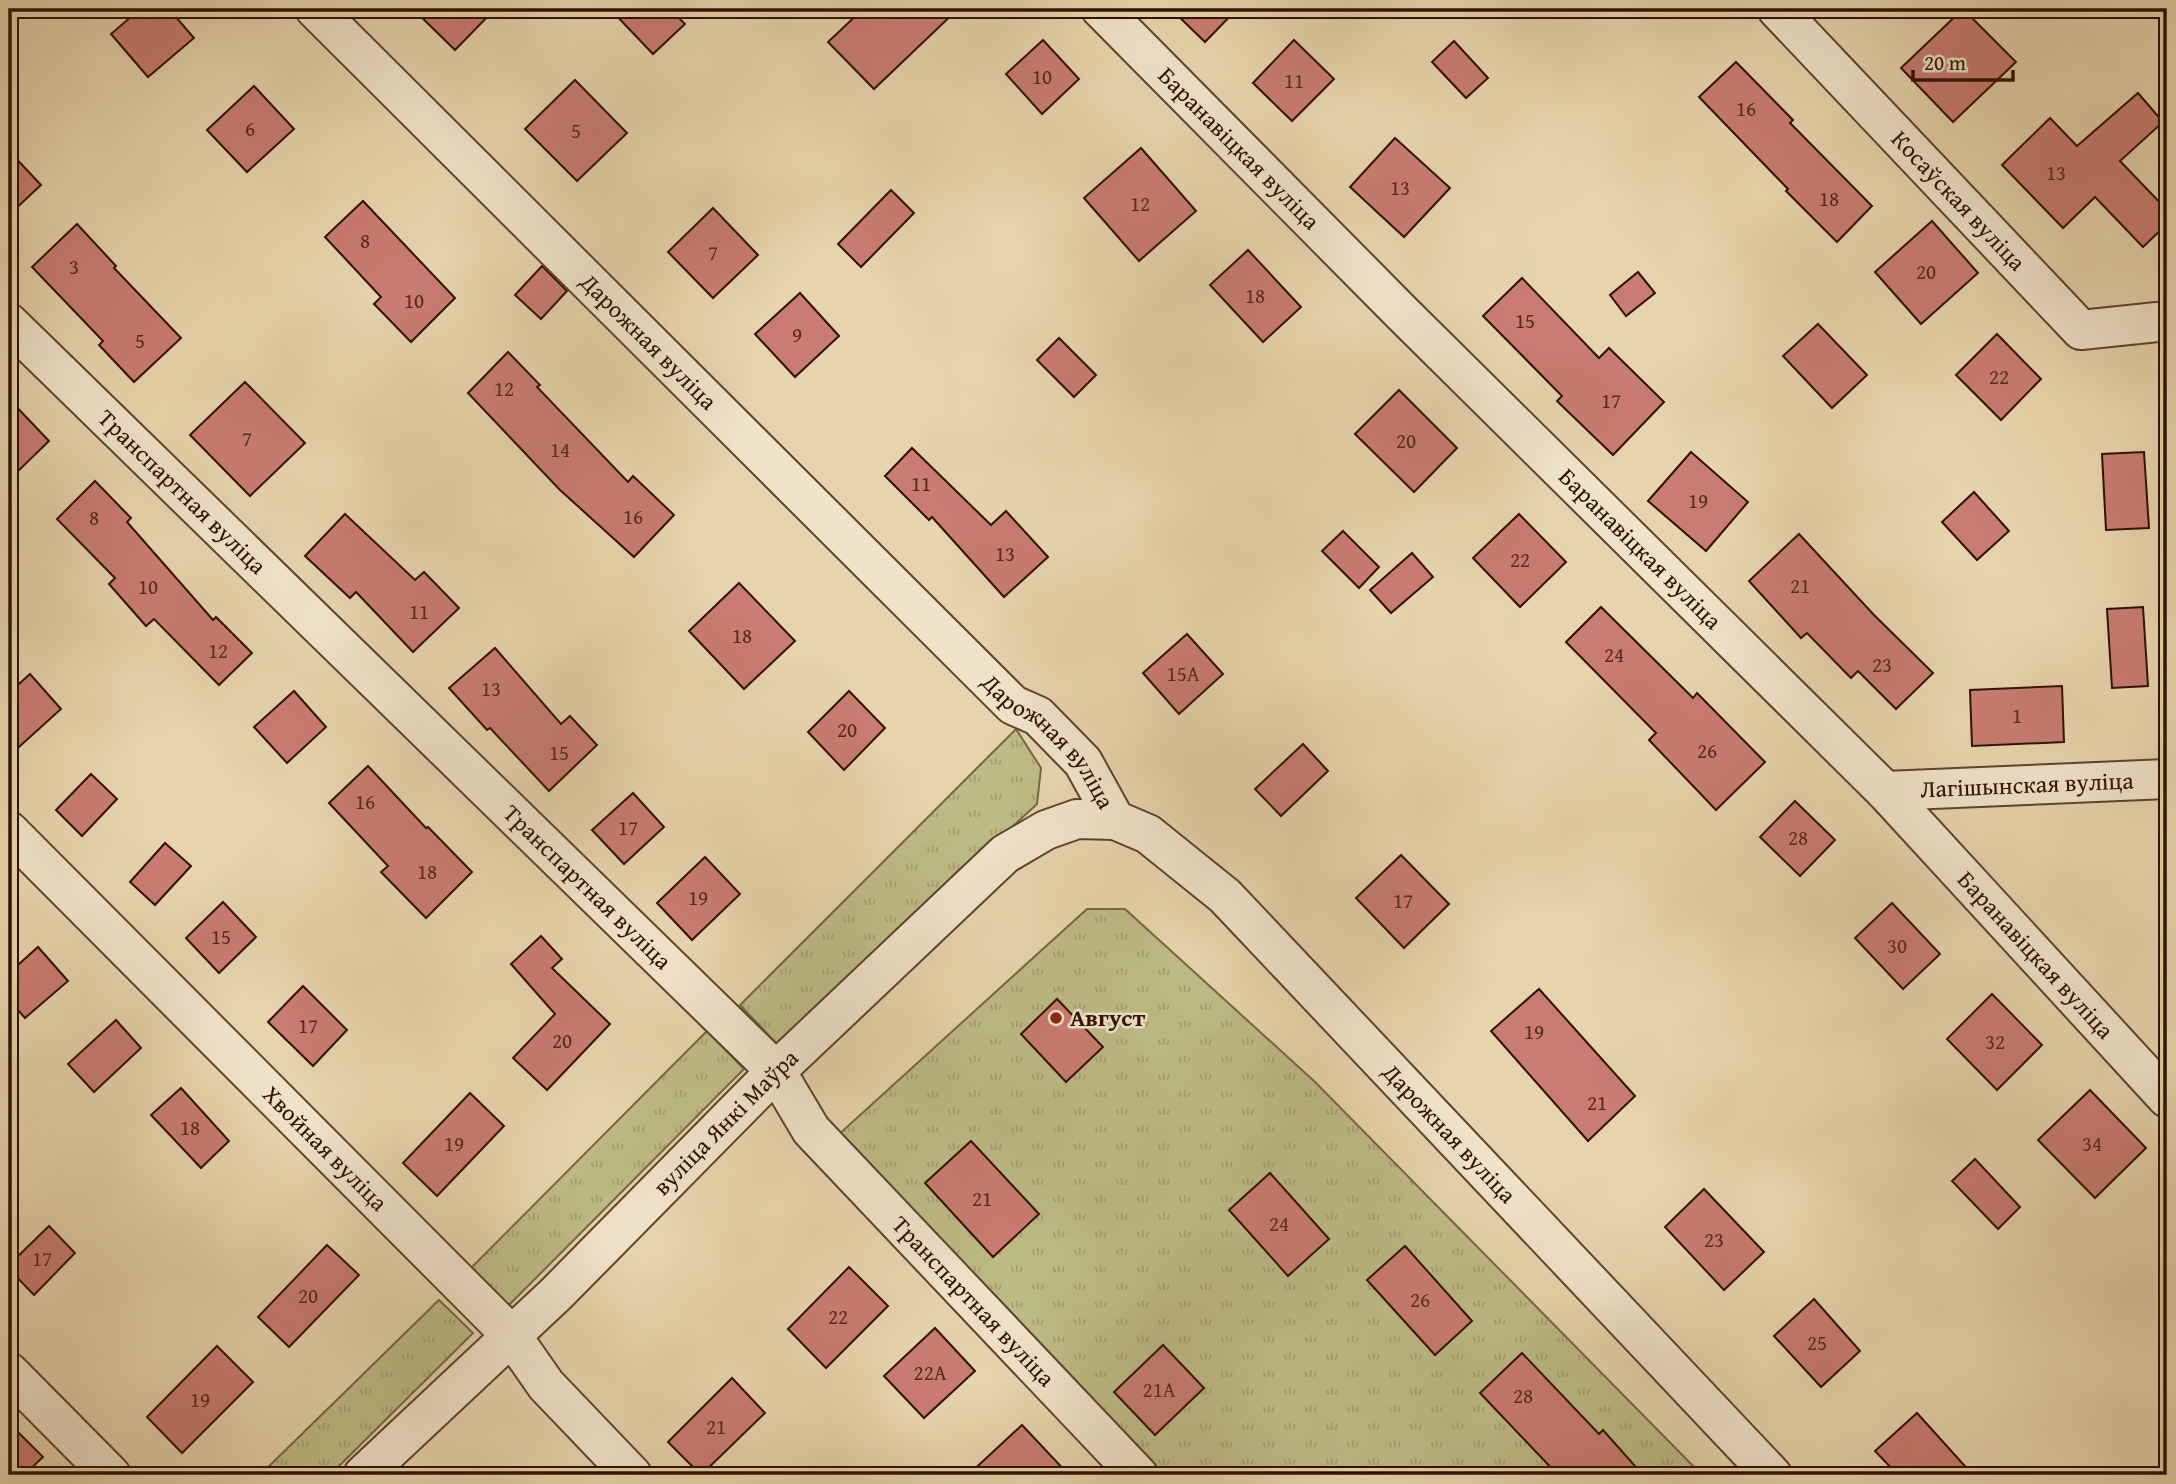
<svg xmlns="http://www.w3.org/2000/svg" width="2176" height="1484" font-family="'Gentium Book Plus',serif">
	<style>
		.grass { fill: url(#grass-tufts); stroke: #766644; stroke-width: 2 }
		.building { fill: #c97c71; stroke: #301003; stroke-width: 2 }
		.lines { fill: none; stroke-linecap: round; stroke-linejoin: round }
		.minor-casing { stroke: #5e412d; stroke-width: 42 }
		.minor { stroke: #efe3c9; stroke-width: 38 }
		.poi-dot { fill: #8f2418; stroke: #efe3c9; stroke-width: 2.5 }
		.labels { text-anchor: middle; stroke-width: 5; stroke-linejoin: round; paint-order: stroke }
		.number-label { font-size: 21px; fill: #562b1e }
		.street-label { font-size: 24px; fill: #301003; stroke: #efe3c9 }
		.poi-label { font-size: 24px; font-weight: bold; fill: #301003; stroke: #efe3c9; text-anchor: start }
	</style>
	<defs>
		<pattern id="grass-tufts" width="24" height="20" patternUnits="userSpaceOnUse" patternTransform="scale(1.75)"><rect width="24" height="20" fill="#bdbb84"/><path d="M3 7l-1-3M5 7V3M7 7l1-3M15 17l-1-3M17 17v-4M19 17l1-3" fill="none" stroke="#a3a070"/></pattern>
	</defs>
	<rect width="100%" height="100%" fill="#e7d4ac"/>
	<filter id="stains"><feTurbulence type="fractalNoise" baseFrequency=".00286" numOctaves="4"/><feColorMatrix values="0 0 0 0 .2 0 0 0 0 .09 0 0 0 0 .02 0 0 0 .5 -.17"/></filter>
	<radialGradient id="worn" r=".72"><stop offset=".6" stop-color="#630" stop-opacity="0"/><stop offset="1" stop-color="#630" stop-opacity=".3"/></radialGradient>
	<g class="grass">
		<polygon points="1016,729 1041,768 1037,804 777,1044 740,1005"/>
		<polygon points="1087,909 1125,909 1314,1081 1702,1475 1165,1475 837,1136"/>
		<polygon points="707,1031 744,1069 507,1307 469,1270"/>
		<polygon points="439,1300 473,1333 330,1475 260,1475"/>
	</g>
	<g class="building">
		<polygon points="140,9 169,9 194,38 148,77 111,34"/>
		<polygon points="413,9 495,9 455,50"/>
		<polygon points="610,9 670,9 685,24 653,54"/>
		<polygon points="863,9 958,9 874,89 828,42"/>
		<polygon points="1171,9 1237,9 1205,42"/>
		<polygon points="1963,9 2016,62 1953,122 1901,68"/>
		<polygon points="1043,40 1079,79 1042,114 1006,74"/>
		<polygon points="1294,40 1334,79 1292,121 1253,83"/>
		<polygon points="1454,41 1488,78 1466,98 1432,62"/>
		<polygon points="1736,62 1793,120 1790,123 1872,206 1837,242 1786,191 1788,189 1699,97"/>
		<polygon points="575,80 627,133 577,181 525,129"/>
		<polygon points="254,86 294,129 247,172 207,130"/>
		<polygon points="2138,93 2163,122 2120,161 2167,210 2167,224 2143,247 2095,197 2063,228 2002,165 2050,118 2077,146"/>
		<polygon points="1395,138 1450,188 1404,237 1350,187"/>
		<polygon points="1141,148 1196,211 1139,261 1084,198"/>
		<polygon points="9,151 41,185 9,215"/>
		<polygon points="891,190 914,213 861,267 838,244"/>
		<polygon points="363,201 455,298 411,342 374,304 381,297 325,237"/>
		<polygon points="713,208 758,255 713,298 668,252"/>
		<polygon points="1932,221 1978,273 1921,324 1875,272"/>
		<polygon points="77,224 116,266 114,268 181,338 134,382 99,345 103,341 32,267"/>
		<polygon points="1248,250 1301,307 1263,342 1210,285"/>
		<polygon points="542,266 567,291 541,319 515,295"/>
		<polygon points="1638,272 1655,293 1626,316 1610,295"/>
		<polygon points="1522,278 1599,358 1609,348 1664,402 1613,455 1557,401 1562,396 1483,316"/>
		<polygon points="800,293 839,336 795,377 755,334"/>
		<polygon points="1818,324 1867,375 1832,408 1783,356"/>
		<polygon points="1997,334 2041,379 2001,420 1956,375"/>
		<polygon points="1059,338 1096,375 1074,397 1037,360"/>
		<polygon points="508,352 540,385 537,387 628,482 633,476 674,515 634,557 560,490 468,393"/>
		<polygon points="245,382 305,443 250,496 190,435"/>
		<polygon points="1399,390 1457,448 1414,492 1355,434"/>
		<polygon points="9,399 49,441 9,480"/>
		<polygon points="912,448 991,525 1006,511 1048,557 1004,597 932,517 929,520 885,476"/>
		<polygon points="1691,452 1748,502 1706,551 1648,501"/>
		<polygon points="2144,452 2149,528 2106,530 2102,454"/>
		<polygon points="95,481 131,518 127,522 213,620 216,617 252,653 219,685 154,619 146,626 109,584 115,578 57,519"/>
		<polygon points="1974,492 2009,531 1977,560 1942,522"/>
		<polygon points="345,514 415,580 424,572 459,608 413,652 356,592 350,598 305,556"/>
		<polygon points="1519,514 1566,562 1520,607 1473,558"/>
		<polygon points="1343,531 1379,567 1359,588 1322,551"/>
		<polygon points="1799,534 1874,615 1933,673 1896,709 1858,671 1851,678 1807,633 1801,638 1749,581"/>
		<polygon points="1412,553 1433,577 1391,613 1370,590"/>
		<polygon points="739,583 795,641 744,689 689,631"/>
		<polygon points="1601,607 1693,698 1697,693 1765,762 1716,810 1649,740 1656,733 1566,642"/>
		<polygon points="2143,607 2148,686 2112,688 2107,609"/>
		<polygon points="1187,634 1223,674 1179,714 1143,673"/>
		<polygon points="495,648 561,724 570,716 597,745 549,791 490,728 487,730 449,688"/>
		<polygon points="30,674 61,709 9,756 9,693"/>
		<polygon points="2062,686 2064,742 1972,746 1970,690"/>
		<polygon points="294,691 326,727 287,763 254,727"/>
		<polygon points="849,691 885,728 844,770 808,732"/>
		<polygon points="1303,744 1328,771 1281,816 1255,789"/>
		<polygon points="368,766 426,828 428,827 472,872 426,918 381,872 388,866 329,803"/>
		<polygon points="91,774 117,799 82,836 56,810"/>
		<polygon points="633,793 664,827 624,864 592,830"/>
		<polygon points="1795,801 1835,840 1800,876 1760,837"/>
		<polygon points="165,843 191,866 155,905 130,882"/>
		<polygon points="1401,855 1449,904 1404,948 1356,898"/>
		<polygon points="705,857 740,894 692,940 657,903"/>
		<polygon points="223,902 256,937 219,973 186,938"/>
		<polygon points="1892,903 1940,954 1903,989 1855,938"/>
		<polygon points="541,936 562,959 552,968 610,1024 547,1090 513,1058 555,1014 511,964"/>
		<polygon points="38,947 68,981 25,1018 9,1000 9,973"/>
		<polygon points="303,986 347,1030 313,1066 268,1022"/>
		<polygon points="1539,989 1635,1096 1588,1141 1491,1031"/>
		<polygon points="1992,994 2042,1045 1997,1090 1947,1039"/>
		<polygon points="1057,999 1103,1047 1066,1082 1021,1034"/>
		<polygon points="116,1020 141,1048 94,1092 68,1064"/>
		<polygon points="181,1088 229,1141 201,1168 151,1115"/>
		<polygon points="2090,1090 2146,1148 2095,1198 2038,1140"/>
		<polygon points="470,1093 504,1126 437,1196 403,1163"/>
		<polygon points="971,1141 1039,1214 993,1257 925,1183"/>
		<polygon points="1975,1159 2020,1207 1998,1229 1952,1181"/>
		<polygon points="1270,1173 1329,1239 1288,1276 1229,1210"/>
		<polygon points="1704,1189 1764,1252 1724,1290 1665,1227"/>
		<polygon points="49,1226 75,1253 34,1295 9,1269 9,1265"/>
		<polygon points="327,1245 359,1275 289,1347 258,1317"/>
		<polygon points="1405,1246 1472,1321 1435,1355 1367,1280"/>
		<polygon points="849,1267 888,1306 826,1368 788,1329"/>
		<polygon points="1814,1299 1860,1351 1821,1387 1774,1336"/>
		<polygon points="935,1328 975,1371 924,1418 884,1376"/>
		<polygon points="1163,1345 1204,1388 1155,1435 1114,1392"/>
		<polygon points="217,1346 253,1382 182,1453 147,1417"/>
		<polygon points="1522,1353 1599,1434 1603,1430 1643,1475 1558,1475 1480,1393"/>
		<polygon points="732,1378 765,1413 701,1475 668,1442"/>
		<polygon points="1917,1413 1973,1475 1898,1475 1875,1451"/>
		<polygon points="9,1423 43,1457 24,1475 9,1475"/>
		<polygon points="1022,1425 1069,1475 968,1475"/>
	</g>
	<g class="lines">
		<g class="minor-casing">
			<g id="minor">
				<path id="s1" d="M315 9 1013 705 1038 716 1083 762 1115 820 1148 834 1225 896 1772 1475"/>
				<path id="s2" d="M1101 9 1402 313 1885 791 2167 1098"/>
				<path id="s3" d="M1777 9 2081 330 2167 321"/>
				<path id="s4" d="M9 323 776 1071 811 1130 1138 1475"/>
				<path id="s5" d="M1885 791 2167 779"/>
				<path id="s6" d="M9 831 511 1335 546 1385 632 1475"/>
				<polyline points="9,1372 111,1475"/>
				<path id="s7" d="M363 1475 556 1294 776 1071 1005 854 1046 830 1077 819 1115 820"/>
			</g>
		</g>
		<use href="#minor" class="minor"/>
	</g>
	<circle class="poi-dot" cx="1056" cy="1018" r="7"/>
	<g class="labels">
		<g class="number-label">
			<text x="1042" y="84">10</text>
			<text x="1294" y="88">11</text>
			<text x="1746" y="116">16</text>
			<text x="250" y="136">6</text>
			<text x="576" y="138">5</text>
			<text x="2056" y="180">13</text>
			<text x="1400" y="195">13</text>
			<text x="1829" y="206">18</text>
			<text x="1140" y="211">12</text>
			<text x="365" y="248">8</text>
			<text x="713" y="260">7</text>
			<text x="74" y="274">3</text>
			<text x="1926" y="279">20</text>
			<text x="1255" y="303">18</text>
			<text x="414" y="308">10</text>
			<text x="1525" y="328">15</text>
			<text x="797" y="342">9</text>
			<text x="140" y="348">5</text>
			<text x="1999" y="384">22</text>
			<text x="504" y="396">12</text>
			<text x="1611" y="408">17</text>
			<text x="247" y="446">7</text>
			<text x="1406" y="448">20</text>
			<text x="560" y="457">14</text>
			<text x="921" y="491">11</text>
			<text x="1698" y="508">19</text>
			<text x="633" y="524">16</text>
			<text x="94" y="525">8</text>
			<text x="1005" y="561">13</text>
			<text x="1520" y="567">22</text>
			<text x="1800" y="593">21</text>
			<text x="148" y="594">10</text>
			<text x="419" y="619">11</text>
			<text x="742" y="643">18</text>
			<text x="218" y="658">12</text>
			<text x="1614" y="662">24</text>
			<text x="1882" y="672">23</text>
			<text x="1183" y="681">15А</text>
			<text x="491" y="696">13</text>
			<text x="2017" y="723">1</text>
			<text x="847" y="737">20</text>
			<text x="1707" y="758">26</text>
			<text x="559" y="760">15</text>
			<text x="365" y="809">16</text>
			<text x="628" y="835">17</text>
			<text x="1798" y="845">28</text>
			<text x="427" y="879">18</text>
			<text x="698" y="905">19</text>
			<text x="1403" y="908">17</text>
			<text x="221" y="944">15</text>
			<text x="1897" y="953">30</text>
			<text x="308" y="1033">17</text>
			<text x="1534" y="1039">19</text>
			<text x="562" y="1048">20</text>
			<text x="1995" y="1049">32</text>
			<text x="1597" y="1110">21</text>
			<text x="190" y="1135">18</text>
			<text x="454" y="1151">19</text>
			<text x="2092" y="1151">34</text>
			<text x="982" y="1206">21</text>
			<text x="1279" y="1231">24</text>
			<text x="1714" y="1247">23</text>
			<text x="42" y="1266">17</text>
			<text x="308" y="1303">20</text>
			<text x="1420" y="1307">26</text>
			<text x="838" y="1324">22</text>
			<text x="1817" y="1350">25</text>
			<text x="930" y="1380">22А</text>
			<text x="1159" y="1397">21А</text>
			<text x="1523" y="1403">28</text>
			<text x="200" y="1407">19</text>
			<text x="716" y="1434">21</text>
		</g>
		<g class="street-label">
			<text dy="8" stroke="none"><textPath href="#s2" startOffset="196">Баранавіцкая вуліца</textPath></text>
			<text dy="8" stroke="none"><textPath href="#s3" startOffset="264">Косаўская вуліца</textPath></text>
			<text dy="8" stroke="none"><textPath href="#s1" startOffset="471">Дарожная вуліца</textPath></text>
			<text dy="8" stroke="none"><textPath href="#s4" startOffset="242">Транспартная вуліца</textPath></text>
			<text dy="8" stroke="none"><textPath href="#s2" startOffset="763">Баранавіцкая вуліца</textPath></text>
			<text dy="8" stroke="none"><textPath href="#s1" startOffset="1038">Дарожная вуліца</textPath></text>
			<text dy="8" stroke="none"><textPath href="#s5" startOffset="142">Лагішынская вуліца</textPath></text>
			<text dy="8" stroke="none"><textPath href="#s4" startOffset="808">Транспартная вуліца</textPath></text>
			<text dy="8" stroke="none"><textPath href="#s2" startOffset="1330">Баранавіцкая вуліца</textPath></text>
			<text dy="8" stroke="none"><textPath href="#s7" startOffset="506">вуліца Янкі Маўра</textPath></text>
			<text dy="8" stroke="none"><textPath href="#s1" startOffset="1605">Дарожная вуліца</textPath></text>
			<text dy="8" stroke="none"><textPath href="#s6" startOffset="448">Хвойная вуліца</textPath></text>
			<text dy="8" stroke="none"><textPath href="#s4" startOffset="1376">Транспартная вуліца</textPath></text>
		</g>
		<g class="poi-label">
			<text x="1070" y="1026">Август</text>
		</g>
	</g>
	<rect width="2176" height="1484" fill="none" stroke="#e7d4ac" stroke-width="35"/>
	<rect x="10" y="10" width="2155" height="1463" fill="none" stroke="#301003" stroke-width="3.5"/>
	<rect x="18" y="18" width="2141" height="1449" fill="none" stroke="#301003" stroke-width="2"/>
	<path d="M1913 70v10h100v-10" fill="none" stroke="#301003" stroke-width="3.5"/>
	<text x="1924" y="70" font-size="21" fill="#301003" stroke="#efe3c9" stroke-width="5" paint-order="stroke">20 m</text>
	<rect width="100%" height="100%" filter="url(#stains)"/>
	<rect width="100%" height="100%" fill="url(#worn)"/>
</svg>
